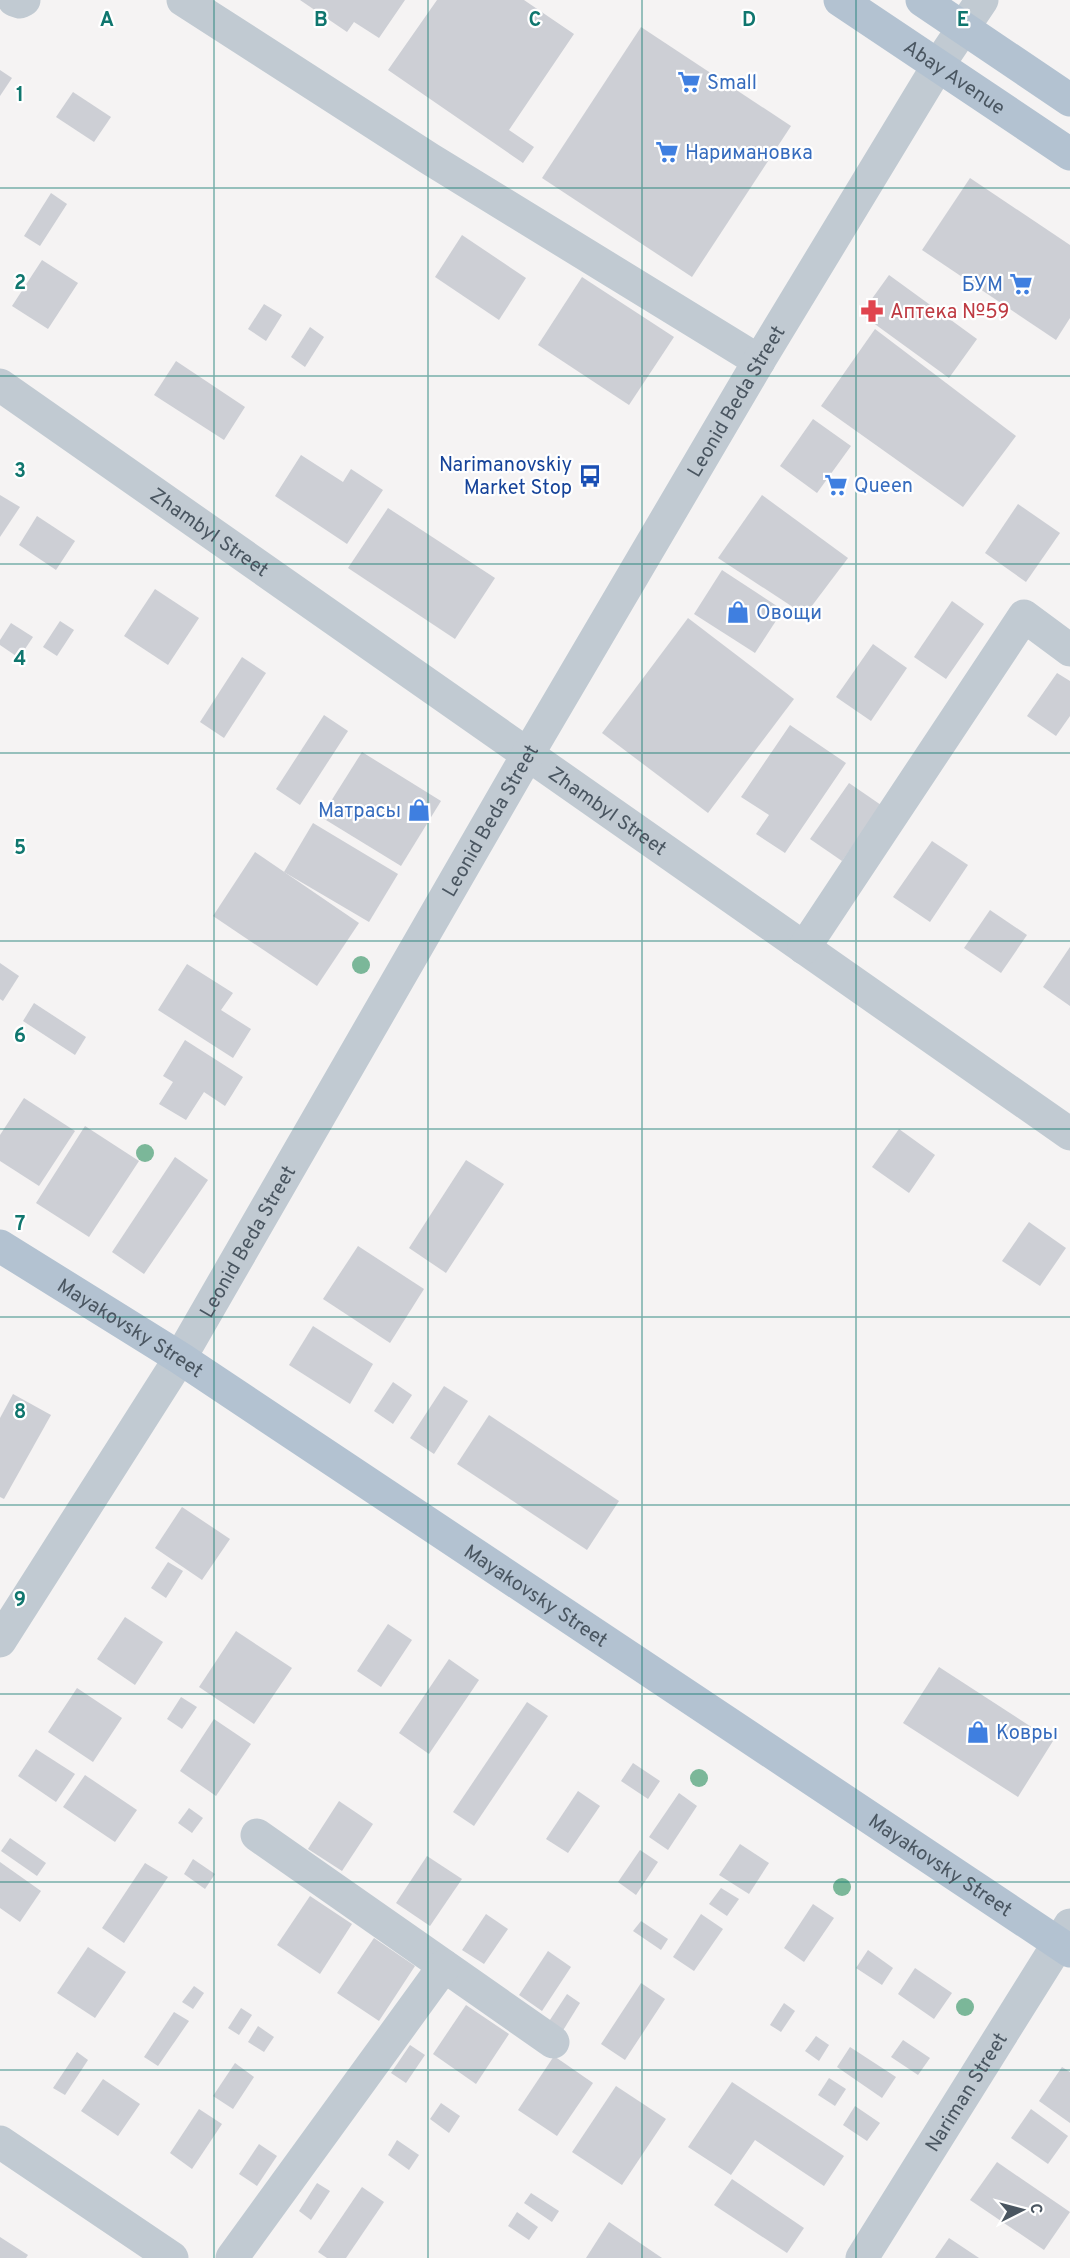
<svg xmlns="http://www.w3.org/2000/svg" width="1070" height="2258" font-family="Overpass,sans-serif">
	<style>
		.building { fill: #cdcfd5 }
		.lines { fill: none; stroke-linecap: round; stroke-linejoin: round }
		.minor { stroke: #c1cad2; stroke-width: 33 }
		.major { stroke: #b3c2d1; stroke-width: 33 }
		.tree { fill: #7bb799 }
		.grid { fill: none; stroke: #0f766e; stroke-width: 1.5; stroke-opacity: 0.55 }
		.labels { text-anchor: middle; stroke-width: 4.5; stroke-linejoin: round; paint-order: stroke }
		.street-label { font-size: 20px; fill: #4a5661; stroke: #fff }
		.shop-label { font-size: 20px; fill: #366cbe; stroke: #fff; text-anchor: start }
		.health-label { font-size: 20px; fill: #be3a42; stroke: #fff; text-anchor: start }
		.transit-label { font-size: 20px; fill: #164399; stroke: #fff; text-anchor: end }
		.grid-label { font-size: 20px; text-anchor: middle; font-weight: bold; fill: #0f766e; stroke: #fff; stroke-width: 4.5; stroke-linejoin: round; paint-order: stroke }
	</style>
	<rect width="100%" height="100%" fill="#f5f3f3"/>
	<g class="building">
		<polygon points="300,0 405,0 379,38 354,22 347,32"/>
		<polygon points="437,0 524,0 574,34 509,130 534,147 523,163 388,70"/>
		<polygon points="641,27 791,126 692,277 542,178"/>
		<polygon points="0,70 12,78 0,96"/>
		<polygon points="73,92 111,117 94,142 56,117"/>
		<polygon points="970,178 1070,245 1070,318 1056,340 922,250"/>
		<polygon points="51,193 67,204 40,246 24,236"/>
		<polygon points="462,235 526,278 499,320 435,277"/>
		<polygon points="42,260 78,283 48,329 12,306"/>
		<polygon points="889,275 977,339 949,378 861,314"/>
		<polygon points="582,277 674,337 629,405 538,345"/>
		<polygon points="264,304 282,315 266,341 248,329"/>
		<polygon points="310,327 324,337 305,367 291,357"/>
		<polygon points="875,329 1016,436 963,507 821,406"/>
		<polygon points="176,361 245,407 224,440 154,395"/>
		<polygon points="813,419 851,446 817,493 780,466"/>
		<polygon points="301,455 343,482 351,469 383,490 347,544 275,496"/>
		<polygon points="0,495 20,507 0,537"/>
		<polygon points="762,495 848,558 805,615 718,558"/>
		<polygon points="1018,504 1060,533 1026,582 985,553"/>
		<polygon points="388,508 495,578 455,639 348,568"/>
		<polygon points="37,516 75,541 56,570 19,545"/>
		<polygon points="722,570 783,610 755,653 694,614"/>
		<polygon points="155,589 199,618 168,665 124,636"/>
		<polygon points="952,601 984,624 946,679 914,657"/>
		<polygon points="688,618 794,699 708,813 602,733"/>
		<polygon points="60,621 74,630 57,656 43,647"/>
		<polygon points="11,623 33,637 19,658 0,645 0,640"/>
		<polygon points="873,644 907,668 871,721 836,697"/>
		<polygon points="242,657 266,673 224,738 200,722"/>
		<polygon points="1057,673 1070,681 1070,716 1056,736 1027,716"/>
		<polygon points="324,715 348,731 300,805 276,789"/>
		<polygon points="790,725 846,763 785,853 756,834 769,815 741,797"/>
		<polygon points="362,752 441,801 401,866 321,817"/>
		<polygon points="849,783 881,805 842,861 810,839"/>
		<polygon points="313,823 398,874 369,922 284,872"/>
		<polygon points="932,841 968,865 930,922 893,897"/>
		<polygon points="255,852 359,923 317,986 213,916"/>
		<polygon points="990,910 1027,935 1001,973 964,948"/>
		<polygon points="1070,947 1070,1006 1043,987"/>
		<polygon points="0,963 19,976 3,1001 0,999"/>
		<polygon points="187,964 233,993 221,1010 251,1029 233,1058 158,1010"/>
		<polygon points="34,1003 86,1037 75,1055 23,1021"/>
		<polygon points="185,1040 243,1077 225,1106 204,1092 186,1120 159,1104 173,1082 163,1076"/>
		<polygon points="24,1098 75,1131 39,1186 0,1161 0,1135"/>
		<polygon points="85,1126 139,1161 89,1237 36,1203"/>
		<polygon points="899,1129 935,1155 909,1193 872,1167"/>
		<polygon points="175,1157 208,1180 144,1274 112,1252"/>
		<polygon points="466,1160 504,1184 446,1273 409,1248"/>
		<polygon points="1029,1222 1066,1248 1040,1286 1002,1261"/>
		<polygon points="358,1246 424,1289 390,1343 323,1299"/>
		<polygon points="313,1326 373,1364 350,1404 289,1365"/>
		<polygon points="393,1382 412,1395 393,1424 374,1411"/>
		<polygon points="444,1386 468,1401 434,1454 410,1438"/>
		<polygon points="13,1394 51,1415 4,1499 0,1497 0,1418"/>
		<polygon points="489,1415 619,1501 587,1550 457,1464"/>
		<polygon points="182,1507 230,1539 202,1580 155,1548"/>
		<polygon points="168,1562 183,1571 166,1598 151,1588"/>
		<polygon points="125,1617 163,1642 135,1685 97,1659"/>
		<polygon points="388,1624 412,1640 381,1687 357,1671"/>
		<polygon points="236,1631 292,1668 254,1724 199,1687"/>
		<polygon points="449,1659 479,1680 429,1754 399,1733"/>
		<polygon points="939,1667 1053,1741 1018,1797 903,1723"/>
		<polygon points="77,1688 122,1718 93,1762 48,1732"/>
		<polygon points="181,1697 197,1707 182,1729 167,1719"/>
		<polygon points="527,1702 548,1716 474,1826 453,1812"/>
		<polygon points="214,1719 251,1744 216,1796 180,1771"/>
		<polygon points="36,1749 75,1774 56,1802 18,1776"/>
		<polygon points="633,1763 660,1781 648,1799 621,1781"/>
		<polygon points="85,1775 137,1810 115,1842 63,1807"/>
		<polygon points="578,1791 600,1806 568,1853 546,1839"/>
		<polygon points="679,1793 697,1806 668,1850 649,1837"/>
		<polygon points="339,1801 373,1824 342,1871 308,1849"/>
		<polygon points="189,1808 203,1818 192,1833 178,1823"/>
		<polygon points="10,1838 46,1863 37,1876 1,1851"/>
		<polygon points="740,1844 769,1863 749,1894 719,1875"/>
		<polygon points="640,1850 658,1862 636,1895 618,1882"/>
		<polygon points="427,1856 462,1879 430,1926 396,1903"/>
		<polygon points="193,1859 215,1874 205,1889 184,1874"/>
		<polygon points="0,1862 41,1891 20,1922 0,1908"/>
		<polygon points="145,1863 168,1877 124,1943 102,1928"/>
		<polygon points="721,1888 739,1899 727,1916 709,1904"/>
		<polygon points="310,1896 352,1924 320,1974 277,1945"/>
		<polygon points="813,1904 834,1918 804,1962 784,1948"/>
		<polygon points="486,1914 508,1929 484,1964 462,1950"/>
		<polygon points="701,1914 723,1929 694,1971 673,1957"/>
		<polygon points="641,1921 668,1939 661,1950 633,1931"/>
		<polygon points="374,1938 415,1966 379,2021 337,1993"/>
		<polygon points="88,1947 126,1972 95,2018 57,1993"/>
		<polygon points="868,1950 893,1968 882,1985 856,1968"/>
		<polygon points="548,1951 571,1967 542,2011 519,1995"/>
		<polygon points="915,1968 952,1993 934,2019 898,1994"/>
		<polygon points="641,1983 665,1999 625,2060 601,2044"/>
		<polygon points="194,1986 204,1993 193,2009 182,2002"/>
		<polygon points="567,1994 580,2003 562,2032 548,2023"/>
		<polygon points="784,2003 795,2011 781,2032 770,2025"/>
		<polygon points="466,2005 509,2034 476,2084 433,2054"/>
		<polygon points="241,2008 252,2015 239,2035 228,2028"/>
		<polygon points="174,2012 189,2021 158,2066 144,2057"/>
		<polygon points="258,2026 274,2037 264,2052 248,2042"/>
		<polygon points="816,2036 829,2045 819,2061 805,2051"/>
		<polygon points="903,2040 930,2058 918,2075 891,2057"/>
		<polygon points="410,2045 425,2055 406,2083 391,2073"/>
		<polygon points="850,2047 896,2077 882,2098 837,2067"/>
		<polygon points="77,2052 88,2060 65,2095 53,2088"/>
		<polygon points="554,2056 593,2083 557,2136 518,2110"/>
		<polygon points="235,2063 254,2077 233,2109 213,2096"/>
		<polygon points="1062,2067 1070,2072 1070,2123 1039,2101"/>
		<polygon points="829,2078 846,2089 835,2106 818,2095"/>
		<polygon points="103,2079 140,2104 118,2136 81,2111"/>
		<polygon points="732,2082 844,2156 824,2186 755,2140 731,2175 688,2147"/>
		<polygon points="616,2086 666,2119 622,2185 572,2152"/>
		<polygon points="441,2103 460,2116 449,2133 430,2119"/>
		<polygon points="855,2106 880,2123 867,2141 843,2125"/>
		<polygon points="199,2109 222,2124 192,2169 170,2153"/>
		<polygon points="1031,2109 1068,2136 1048,2164 1011,2138"/>
		<polygon points="397,2140 419,2155 409,2170 388,2155"/>
		<polygon points="259,2144 277,2156 257,2186 239,2174"/>
		<polygon points="997,2162 1070,2212 1044,2250 970,2200"/>
		<polygon points="732,2179 804,2228 787,2253 714,2205"/>
		<polygon points="317,2183 330,2191 311,2220 299,2211"/>
		<polygon points="362,2187 384,2202 346,2258 327,2258 318,2252"/>
		<polygon points="531,2193 559,2211 552,2222 524,2203"/>
		<polygon points="517,2212 538,2227 529,2240 508,2226"/>
		<polygon points="609,2222 662,2258 586,2258"/>
		<polygon points="0,2237 28,2255 26,2258 0,2258"/>
		<polygon points="949,2238 979,2258 935,2258"/>
	</g>
	<g class="lines">
		<g class="minor">
			<polyline points="14,0 20,2 24,0"/>
			<polyline points="183,0 430,159 759,361"/>
			<path id="s1" d="M0 385 1070 1134"/>
			<polyline points="804,948 1024,616 1070,650"/>
			<path id="s2" d="M0 1641 180 1358 528 754 759 361 939 64 982 0"/>
			<polyline points="257,1835 553,2042"/>
			<polyline points="0,2142 172,2258"/>
			<polyline points="232,2258 444,1966"/>
			<path id="s3" d="M862 2258 1070 1925"/>
		</g>
		<g class="major">
			<path id="s4" d="M840 0 1070 154"/>
			<polyline points="922,0 1070,100"/>
			<path id="s5" d="M0 1246 180 1358 1070 1951"/>
		</g>
	</g>
	<g class="tree">
		<circle cx="361" cy="965" r="9"/>
		<circle cx="145" cy="1153" r="9"/>
		<circle cx="699" cy="1778" r="9"/>
		<circle cx="842" cy="1887" r="9"/>
		<circle cx="965" cy="2007" r="9"/>
	</g>
	<path class="grid" d="M214 0V2258M428 0V2258M642 0V2258M856 0V2258M0 188H1070M0 376H1070M0 564H1070M0 753H1070M0 941H1070M0 1129H1070M0 1317H1070M0 1505H1070M0 1694H1070M0 1882H1070M0 2070H1070"/>
	<defs>
		<g id="supermarket-bare" transform="scale(1.8)"><path d="M-6-5.5h2.5l.6 2H6L4.5 2H-2.5L-4.4-4H-6ZM-1.5 3.2a1.3 1.3 0 1 0 .1 0ZM3 3.2a1.3 1.3 0 1 0 .1 0Z" fill="#3f7fe0" stroke="#fff" stroke-width="2.5" paint-order="stroke"/></g>
		<g id="pharmacy-bare" transform="scale(1.8)"><path d="M-2-6h4v4h4v4h-4v4h-4v-4h-4v-4h4Z" fill="#e0444e" stroke="#fff" stroke-width="2.5" paint-order="stroke"/></g>
		<g id="bus-bare" transform="scale(1.8)"><path d="M-5-6H5V4H4V6H2V4H-2V6H-4V4H-5ZM-3.5-4V0h7V-4ZM-3.5 1.2v1.5H-2V1.2ZM2 1.2v1.5H3.5V1.2Z" fill="#1a4fb4" stroke="#fff" stroke-width="2.5" paint-order="stroke"/></g>
		<g id="shop-bare" transform="scale(1.8)"><path d="M-5-2.5h2.3a2.7 3.5 0 0 1 5.4 0H5L5.5 6h-11ZM-1.5-2.5h3a1.5 2.3 0 0 0-3 0Z" fill="#3f7fe0" stroke="#fff" stroke-width="2.5" paint-order="stroke"/></g>
	</defs>
	<g fill-rule="evenodd">
		<use href="#supermarket-bare" x="689" y="82"/>
		<use href="#supermarket-bare" x="667" y="152"/>
		<use href="#supermarket-bare" x="1021" y="284"/>
		<use href="#pharmacy-bare" x="872" y="311"/>
		<use href="#bus-bare" x="590" y="476"/>
		<use href="#supermarket-bare" x="836" y="485"/>
		<use href="#shop-bare" x="738" y="612"/>
		<use href="#shop-bare" x="419" y="810"/>
		<use href="#shop-bare" x="978" y="1732"/>
	</g>
	<g class="labels">
		<g class="street-label">
			<text dy="7" stroke="none"><textPath href="#s4" startOffset="138">Abay Avenue</textPath></text>
			<text dy="7" stroke="none"><textPath href="#s2" startOffset="1442">Leonid Beda Street</textPath></text>
			<text dy="7" stroke="none"><textPath href="#s1" startOffset="256">Zhambyl Street</textPath></text>
			<text dy="7" stroke="none"><textPath href="#s1" startOffset="742">Zhambyl Street</textPath></text>
			<text dy="7" stroke="none"><textPath href="#s2" startOffset="956">Leonid Beda Street</textPath></text>
			<text dy="7" stroke="none"><textPath href="#s2" startOffset="470">Leonid Beda Street</textPath></text>
			<text dy="7" stroke="none"><textPath href="#s5" startOffset="154">Mayakovsky Street</textPath></text>
			<text dy="7" stroke="none"><textPath href="#s5" startOffset="640">Mayakovsky Street</textPath></text>
			<text dy="7" stroke="none"><textPath href="#s5" startOffset="1126">Mayakovsky Street</textPath></text>
			<text dy="7" stroke="none"><textPath href="#s3" startOffset="196">Nariman Street</textPath></text>
		</g>
		<g class="shop-label">
			<text x="707" y="89">Small</text>
			<text x="685" y="159">Наримановка</text>
			<text x="1003" y="291" text-anchor="end">БУМ</text>
			<text x="854" y="492">Queen</text>
			<text x="756" y="619">Овощи</text>
			<text x="401" y="817" text-anchor="end">Матрасы</text>
			<text x="996" y="1739">Ковры</text>
		</g>
		<g class="health-label">
			<text x="890" y="318">Аптека №59</text>
		</g>
		<g class="transit-label">
			<text x="572" y="471">Narimanovskiy<tspan x="572" dy="23">Market Stop</tspan></text>
		</g>
	</g>
	<g class="grid-label">
		<text x="107" y="26">A</text>
		<text x="321" y="26">B</text>
		<text x="535" y="26">C</text>
		<text x="749" y="26">D</text>
		<text x="963" y="26">E</text>
		<text x="20" y="101">1</text>
		<text x="20" y="289">2</text>
		<text x="20" y="477">3</text>
		<text x="20" y="665">4</text>
		<text x="20" y="854">5</text>
		<text x="20" y="1042">6</text>
		<text x="20" y="1230">7</text>
		<text x="20" y="1418">8</text>
		<text x="20" y="1606">9</text>
	</g>
	<g transform="translate(1022 2210) rotate(84)" stroke="#ffffff" stroke-width="4.5" paint-order="stroke">
	<path d="M0-4.5L10 22L0 15L-10 22Z" fill="#4a5661"/>
	<text y="-9" font-size="16" font-weight="bold" text-anchor="middle" fill="#4a5661">С</text>
	</g>
</svg>
